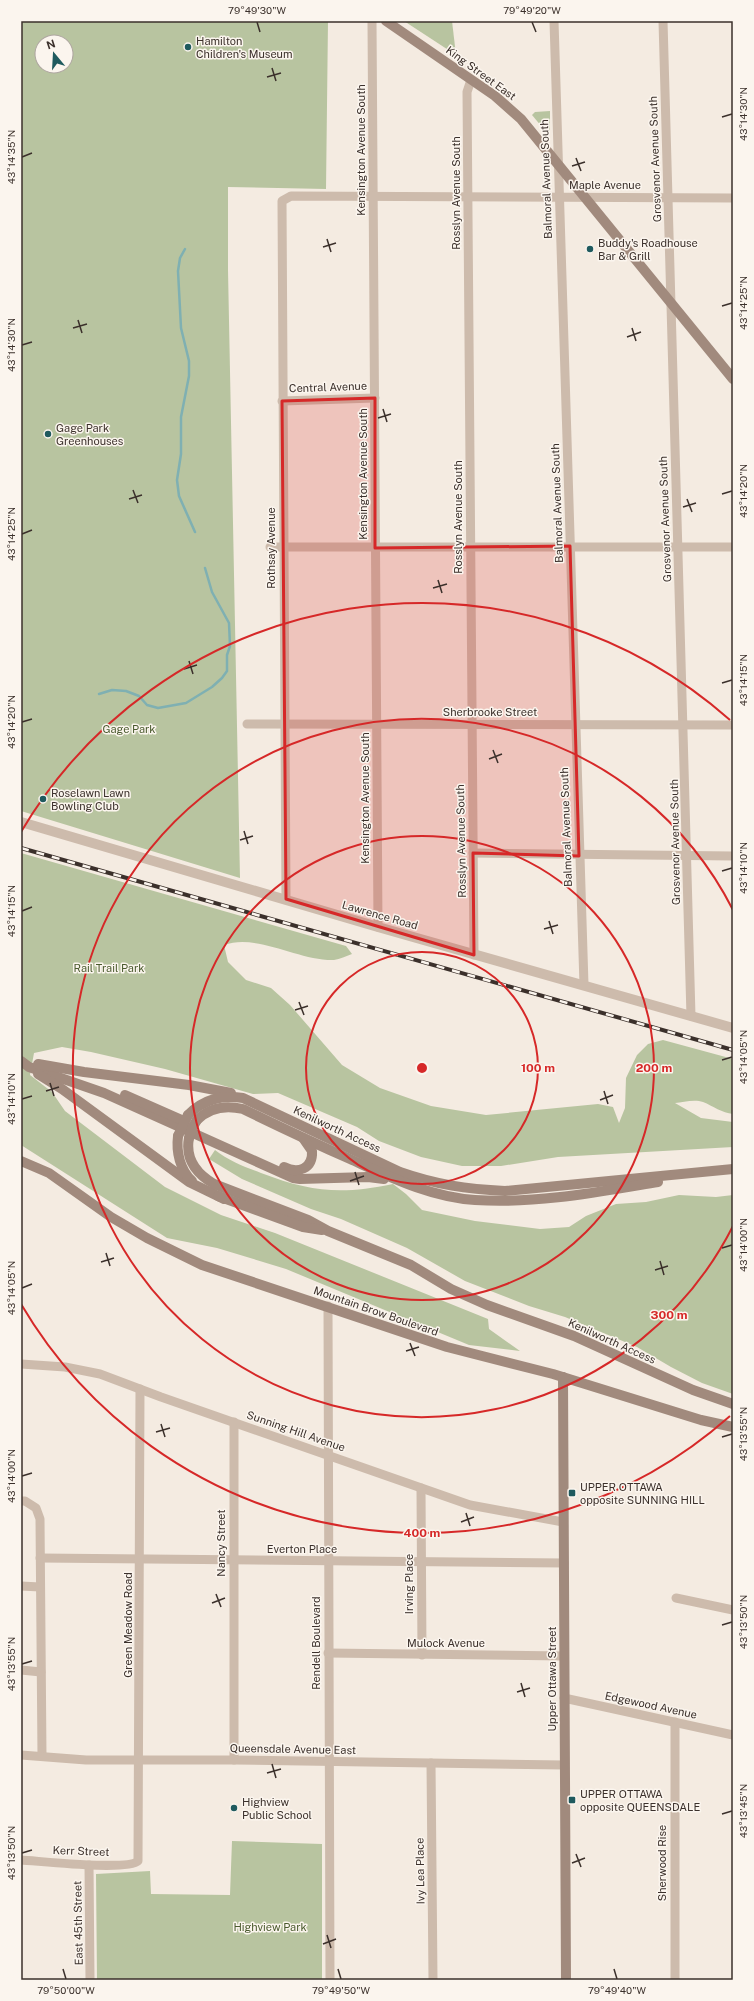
<svg xmlns="http://www.w3.org/2000/svg" width="754" height="2001" font-family="'Public Sans',sans-serif">
	<style>
		.green { fill: #b8c4a0; fill-rule: evenodd }
		.lines { fill: none; stroke-linecap: round; stroke-linejoin: round }
		.stream { stroke: #7fb0b2; stroke-width: 2.5 }
		.minor { stroke: #cdbbac; stroke-width: 9 }
		.tertiary { stroke: #cdbbac; stroke-width: 10 }
		.secondary { stroke: #a18a7d; stroke-width: 10 }
		.rail-casing { stroke: #3b302b; stroke-width: 4 }
		.rail { stroke: #fbf5ee; stroke-width: 2.5; stroke-dasharray: 8; stroke-linecap: butt }
		.secondary-bridge { stroke: #a18a7d; stroke-width: 10 }
		.marked { fill: #d62828; fill-opacity: 0.2; stroke: #d62828; stroke-width: 3; stroke-linejoin: round }
		.ticks { fill: none; stroke: #3b302b; stroke-width: 1.5 }
		.ring { fill: none; stroke: #d62828; stroke-width: 2 }
		.poi-dot { fill: #1f5a5e; stroke: #fbf5ee; stroke-width: 1.5 }
		.labels { text-anchor: middle; stroke-width: 3; stroke-linejoin: round; paint-order: stroke }
		.poi-label { font-size: 11px; fill: #3b302b; stroke: #fbf5ee; text-anchor: start }
		.street-label { font-size: 11px; fill: #3b302b; stroke: #fbf5ee }
		.park-label { font-size: 11px; fill: #4a5a2e; stroke: #fbf5ee }
		.centre { fill: #d62828; stroke: #fbf5ee; stroke-width: 2 }
		.ring-label { font-size: 12px; text-anchor: middle; font-weight: bold; fill: #d62828; stroke: #fbf5ee; stroke-width: 3; stroke-linejoin: round; paint-order: stroke }
		.neatline { fill: none; stroke: #3b302b; stroke-width: 1.5 }
		.ticks-label { font-size: 10px; text-anchor: middle; fill: #3b302b }
	</style>
	<rect width="100%" height="100%" fill="#f4ebe1"/>
	<g class="green">
		<path d="M21 21H328L326 189 228 187V270L240 878 21 811ZM42 42H66V66H42Z"/>
		<polygon points="404,21 452,21 456,55"/>
		<polygon points="550,111 550,130 547,133 532,115 535,112"/>
		<path d="M21 853 346 946 352 954C346 956 340 959 334 960 299 961 257 933 224 945L228 962 246 980 271 988 290 1005 342 1065 380 1088 431 1106 486 1115 598 1104 613 1107 619 1123 625 1108 626 1078 637 1055 648 1044 663 1040 733 1059V1114C722 1113 713 1106 703 1102 695 1099 683 1102 675 1103L701 1118 733 1122V1147L558 1157 501 1166H462L421 1157 379 1141 357 1127 278 1093 253 1094 165 1069 91 1052 62 1047 34 1053 30 1075 52 1092 65 1111 165 1187 221 1215 275 1233 488 1319 489 1329 520 1351 469 1345 286 1269 217 1248 167 1238 21 1145Z"/>
		<path d="M215 1150C229 1161 245 1167 261 1173 311 1192 341 1195 393 1184L406 1194 422 1210 475 1221 540 1229 569 1227 586 1216 616 1204 646 1202 679 1195 716 1197 733 1195V1394L702 1383 671 1367 637 1347 565 1317 529 1306 465 1281 407 1248 341 1219 311 1209 242 1179 209 1159Z"/>
		<polygon points="232,1841 322,1844 322,1980 97,1980 96,1874 150,1871 151,1894 230,1895"/>
	</g>
	<g class="lines">
		<g class="stream">
			<polyline points="185,249 180,258 178,271 181,328 189,361 189,376 181,417 181,454 177,480 179,496 195,532"/>
			<polyline points="99,694 112,690 126,691 139,696 147,705 158,708 186,703 212,687 222,678 227,671 227,655 230,646 229,623 212,592 205,568"/>
		</g>
		<g class="minor">
			<polyline points="372,21 378,927"/>
			<polyline points="554,21 584,985"/>
			<polyline points="663,21 691,1016"/>
			<polyline points="471,80 467,92 474,955"/>
			<polyline points="282,401 375,398"/>
			<polyline points="270,547 733,547"/>
			<polyline points="247,724 733,725"/>
			<polyline points="473,853 733,856"/>
			<polyline points="286,899 282,201 291,196 733,198"/>
			<polyline points="328,1306 330,1980"/>
			<polyline points="21,1364 65,1367 100,1374 161,1397 470,1505 563,1522"/>
			<polyline points="234,1422 234,1760"/>
			<polyline points="421,1488 422,1655"/>
			<polyline points="21,1501 25,1501 36,1508 40,1519 42,1756"/>
			<polyline points="40,1558 564,1563"/>
			<polyline points="21,1586 40,1587"/>
			<polyline points="676,1598 733,1610"/>
			<polyline points="328,1653 564,1656"/>
			<polyline points="21,1670 41,1672"/>
			<polyline points="564,1698 733,1735"/>
			<polyline points="21,1755 86,1760 234,1760 564,1765"/>
			<polyline points="431,1763 433,1980"/>
			<path d="M21 1860C40 1861 127 1871 138 1861L140 1389"/>
			<polyline points="89,1865 90,1980"/>
			<polyline points="675,1980 675,1722"/>
		</g>
		<polyline class="tertiary" points="21,822 378,927 733,1028"/>
		<g class="secondary">
			<polyline points="386,21 495,96 521,119 733,379"/>
			<polyline points="21,1061 29,1067 104,1093 293,1178 300,1179 368,1177 384,1179"/>
			<polyline points="38,1064 84,1072 189,1085 231,1093"/>
			<polyline points="38,1074 62,1089 189,1182 224,1199"/>
			<polyline points="125,1095 184,1121"/>
			<path d="M188 1115C204 1099 221 1095 243 1098L400 1172C437 1185 467 1189 505 1191L733 1169"/>
			<path d="M197 1120C210 1107 226 1105 243 1109 278 1126 314 1143 350 1159 390 1177 430 1197 475 1200 537 1204 598 1192 658 1182"/>
			<path d="M178 1136C176 1152 180 1170 192 1181"/>
			<path d="M189 1138C185 1159 197 1174 214 1184L308 1220 328 1231 411 1265 451 1289 487 1305 574 1336 693 1390 733 1404"/>
			<polyline points="21,1161 49,1173 111,1217 147,1238 202,1265 447,1347 553,1374 701,1420 733,1427"/>
			<path d="M284 1167C298 1174 313 1169 312 1151L303 1138"/>
			<polyline points="218,1196 303,1227 322,1230"/>
			<polyline points="563,1377 566,1980"/>
		</g>
		<g class="rail-casing">
			<polyline id="rail" points="21,848 733,1050"/>
		</g>
		<use href="#rail" class="rail"/>
		<g class="secondary-bridge">
			<polyline points="178,1136 188,1115"/>
			<polyline points="189,1138 192,1128 197,1120"/>
		</g>
	</g>
	<path class="marked" d="M375 398V548L570 546 579 856 473 853 474 955 286 899 282 401Z"/>
	<path class="ticks" d="M257 22 260 32M532 22 536 32M272 68 276 81M267 77 281 73M722 117 732 114M22 157 32 153M576 158 581 171M572 166 585 162M327 239 331 252M323 247 336 243M722 306 732 303M78 320 82 333M73 328 87 324M632 328 636 341M627 337 641 332M22 345 32 342M383 409 387 422M378 418 391 414M133 490 138 503M722 494 732 491M129 499 142 495M687 499 692 512M683 507 696 503M22 534 32 530M438 580 442 593M433 588 447 584M189 661 193 674M184 669 197 665M722 683 732 680M22 722 32 719M493 750 498 763M489 759 502 754M244 831 248 844M240 840 253 836M722 871 732 868M22 911 32 907M549 921 553 934M544 929 558 925M299 1002 304 1015M295 1010 308 1006M722 1060 732 1057M50 1083 54 1096M46 1091 59 1087M604 1091 608 1104M22 1099 32 1096M600 1100 613 1095M355 1172 359 1185M350 1181 364 1176M722 1248 732 1245M106 1253 110 1266M660 1261 664 1275M101 1262 114 1258M655 1270 668 1266M22 1288 32 1284M410 1343 415 1356M406 1351 419 1347M161 1424 165 1437M156 1432 170 1428M722 1437 732 1434M22 1476 32 1473M466 1513 470 1526M461 1522 474 1517M216 1594 221 1607M212 1603 225 1598M722 1625 732 1622M22 1664 32 1661M521 1683 525 1697M517 1692 530 1688M272 1764 276 1778M267 1773 281 1769M722 1814 732 1811M22 1853 32 1850M576 1854 581 1867M572 1863 585 1858M327 1935 331 1948M323 1944 336 1939M63 1969 66 1979M338 1969 341 1979M614 1969 617 1979"/>
	<g class="ring">
		<circle cx="422" cy="1068" r="116"/>
		<circle cx="422" cy="1068" r="232"/>
		<path d="M733 1226A349 349 0 1 1 733 910"/>
		<path d="M730 1416A465 465 0 0 1 21 1304M21 832A465 465 0 0 1 730 720"/>
	</g>
	<g class="poi-dot">
		<circle cx="188" cy="47" r="4"/>
		<circle cx="590" cy="249" r="4"/>
		<circle cx="48" cy="434" r="4"/>
		<circle cx="43" cy="799" r="4"/>
		<rect x="568" y="1489" width="8" height="8" rx="2"/>
		<rect x="568" y="1796" width="8" height="8" rx="2"/>
		<circle cx="234" cy="1808" r="4"/>
	</g>
	<g class="labels">
		<g class="poi-label">
			<text x="196" y="45">Hamilton<tspan x="196" dy="13">Children's Museum</tspan></text>
			<text x="598" y="247">Buddy's Roadhouse<tspan x="598" dy="13">Bar &amp; Grill</tspan></text>
			<text x="56" y="432">Gage Park<tspan x="56" dy="13">Greenhouses</tspan></text>
			<text x="51" y="797">Roselawn Lawn<tspan x="51" dy="13">Bowling Club</tspan></text>
			<text x="580" y="1491">UPPER OTTAWA<tspan x="580" dy="13">opposite SUNNING HILL</tspan></text>
			<text x="580" y="1798">UPPER OTTAWA<tspan x="580" dy="13">opposite QUEENSDALE</tspan></text>
			<text x="242" y="1806">Highview<tspan x="242" dy="13">Public School</tspan></text>
		</g>
		<g class="street-label">
			<text transform="translate(481 73) rotate(36)" y="4">King Street East</text>
			<text transform="translate(361 150) rotate(-90)" y="4">Kensington Avenue South</text>
			<text transform="translate(655 159) rotate(-92)" y="4">Grosvenor Avenue South</text>
			<text transform="translate(546 179) rotate(-92)" y="4">Balmoral Avenue South</text>
			<text x="605" y="189">Maple Avenue</text>
			<text transform="translate(456 193) rotate(-90)" y="4">Rosslyn Avenue South</text>
			<text transform="translate(328 387) rotate(-2)" y="4">Central Avenue</text>
			<text transform="translate(363 474) rotate(-90)" y="4">Kensington Avenue South</text>
			<text transform="translate(557 503) rotate(-92)" y="4">Balmoral Avenue South</text>
			<text transform="translate(458 517) rotate(-90)" y="4">Rosslyn Avenue South</text>
			<text transform="translate(665 519) rotate(-92)" y="4">Grosvenor Avenue South</text>
			<text transform="translate(271 548) rotate(-90)" y="4">Rothsay Avenue</text>
			<text x="490" y="716">Sherbrooke Street</text>
			<text transform="translate(365 798) rotate(-90)" y="4">Kensington Avenue South</text>
			<text transform="translate(566 827) rotate(-92)" y="4">Balmoral Avenue South</text>
			<text transform="translate(461 841) rotate(-91)" y="4">Rosslyn Avenue South</text>
			<text transform="translate(675 842) rotate(-91)" y="4">Grosvenor Avenue South</text>
			<text transform="translate(380 915) rotate(16)" y="4">Lawrence Road</text>
			<text transform="translate(337 1129) rotate(25)" y="4">Kenilworth Access</text>
			<text transform="translate(376 1311) rotate(19)" y="4">Mountain Brow Boulevard</text>
			<text transform="translate(612 1341) rotate(24)" y="4">Kenilworth Access</text>
			<text transform="translate(296 1431) rotate(19)" y="4">Sunning Hill Avenue</text>
			<text transform="translate(221 1543) rotate(-90)" y="4">Nancy Street</text>
			<text x="302" y="1553">Everton Place</text>
			<text transform="translate(409 1584) rotate(-90)" y="4">Irving Place</text>
			<text transform="translate(128 1625) rotate(-90)" y="4">Green Meadow Road</text>
			<text transform="translate(316 1643) rotate(-90)" y="4">Rendell Boulevard</text>
			<text x="446" y="1647">Mulock Avenue</text>
			<text transform="translate(552 1679) rotate(-90)" y="4">Upper Ottawa Street</text>
			<text transform="translate(651 1705) rotate(12)" y="4">Edgewood Avenue</text>
			<text transform="translate(293 1749) rotate(1)" y="4">Queensdale Avenue East</text>
			<text transform="translate(81 1851) rotate(2)" y="4">Kerr Street</text>
			<text transform="translate(662 1863) rotate(-90)" y="4">Sherwood Rise</text>
			<text transform="translate(420 1871) rotate(-91)" y="4">Ivy Lea Place</text>
			<text transform="translate(78 1923) rotate(-91)" y="4">East 45th Street</text>
		</g>
		<g class="park-label">
			<text x="129" y="733">Gage Park</text>
			<text x="109" y="972">Rail Trail Park</text>
			<text x="270" y="1931">Highview Park</text>
		</g>
	</g>
	<circle cx="422" cy="1068" r="6" class="centre"/>
	<g class="ring-label">
		<text x="538" y="1072">100 m</text>
		<text x="654" y="1072">200 m</text>
		<text x="669" y="1319">300 m</text>
		<text x="422" y="1537">400 m</text>
	</g>
	<rect width="754" height="2001" fill="none" stroke="#fbf5ee" stroke-width="44"/>
	<g transform="translate(54 54) rotate(342)"><circle r="19" fill="#fbf5ee" stroke="#aea6a0"/>
	<path d="M0-3L7 15L0 10L-7 15Z" fill="#1f5a5e"/>
	<text y="-6" font-size="11" font-weight="bold" text-anchor="middle" fill="#3b302b">N</text>
	</g>
	<rect x="22" y="22" width="710" height="1957" class="neatline"/>
	<g class="ticks-label">
		<text x="257" y="14">79°49'30"W</text>
		<text x="532" y="14">79°49'20"W</text>
		<text transform="translate(743 114) rotate(-90)" y="4">43°14'30"N</text>
		<text transform="translate(11 157) rotate(-90)" y="4">43°14'35"N</text>
		<text transform="translate(743 303) rotate(-90)" y="4">43°14'25"N</text>
		<text transform="translate(11 345) rotate(-90)" y="4">43°14'30"N</text>
		<text transform="translate(743 491) rotate(-90)" y="4">43°14'20"N</text>
		<text transform="translate(11 534) rotate(-90)" y="4">43°14'25"N</text>
		<text transform="translate(743 680) rotate(-90)" y="4">43°14'15"N</text>
		<text transform="translate(11 722) rotate(-90)" y="4">43°14'20"N</text>
		<text transform="translate(743 868) rotate(-90)" y="4">43°14'10"N</text>
		<text transform="translate(11 911) rotate(-90)" y="4">43°14'15"N</text>
		<text transform="translate(743 1057) rotate(-90)" y="4">43°14'05"N</text>
		<text transform="translate(11 1099) rotate(-90)" y="4">43°14'10"N</text>
		<text transform="translate(743 1245) rotate(-90)" y="4">43°14'00"N</text>
		<text transform="translate(11 1288) rotate(-90)" y="4">43°14'05"N</text>
		<text transform="translate(743 1434) rotate(-90)" y="4">43°13'55"N</text>
		<text transform="translate(11 1476) rotate(-90)" y="4">43°14'00"N</text>
		<text transform="translate(743 1622) rotate(-90)" y="4">43°13'50"N</text>
		<text transform="translate(11 1664) rotate(-90)" y="4">43°13'55"N</text>
		<text transform="translate(743 1811) rotate(-90)" y="4">43°13'45"N</text>
		<text transform="translate(11 1853) rotate(-90)" y="4">43°13'50"N</text>
		<text x="66" y="1994">79°50'00"W</text>
		<text x="341" y="1994">79°49'50"W</text>
		<text x="617" y="1994">79°49'40"W</text>
	</g>
</svg>
